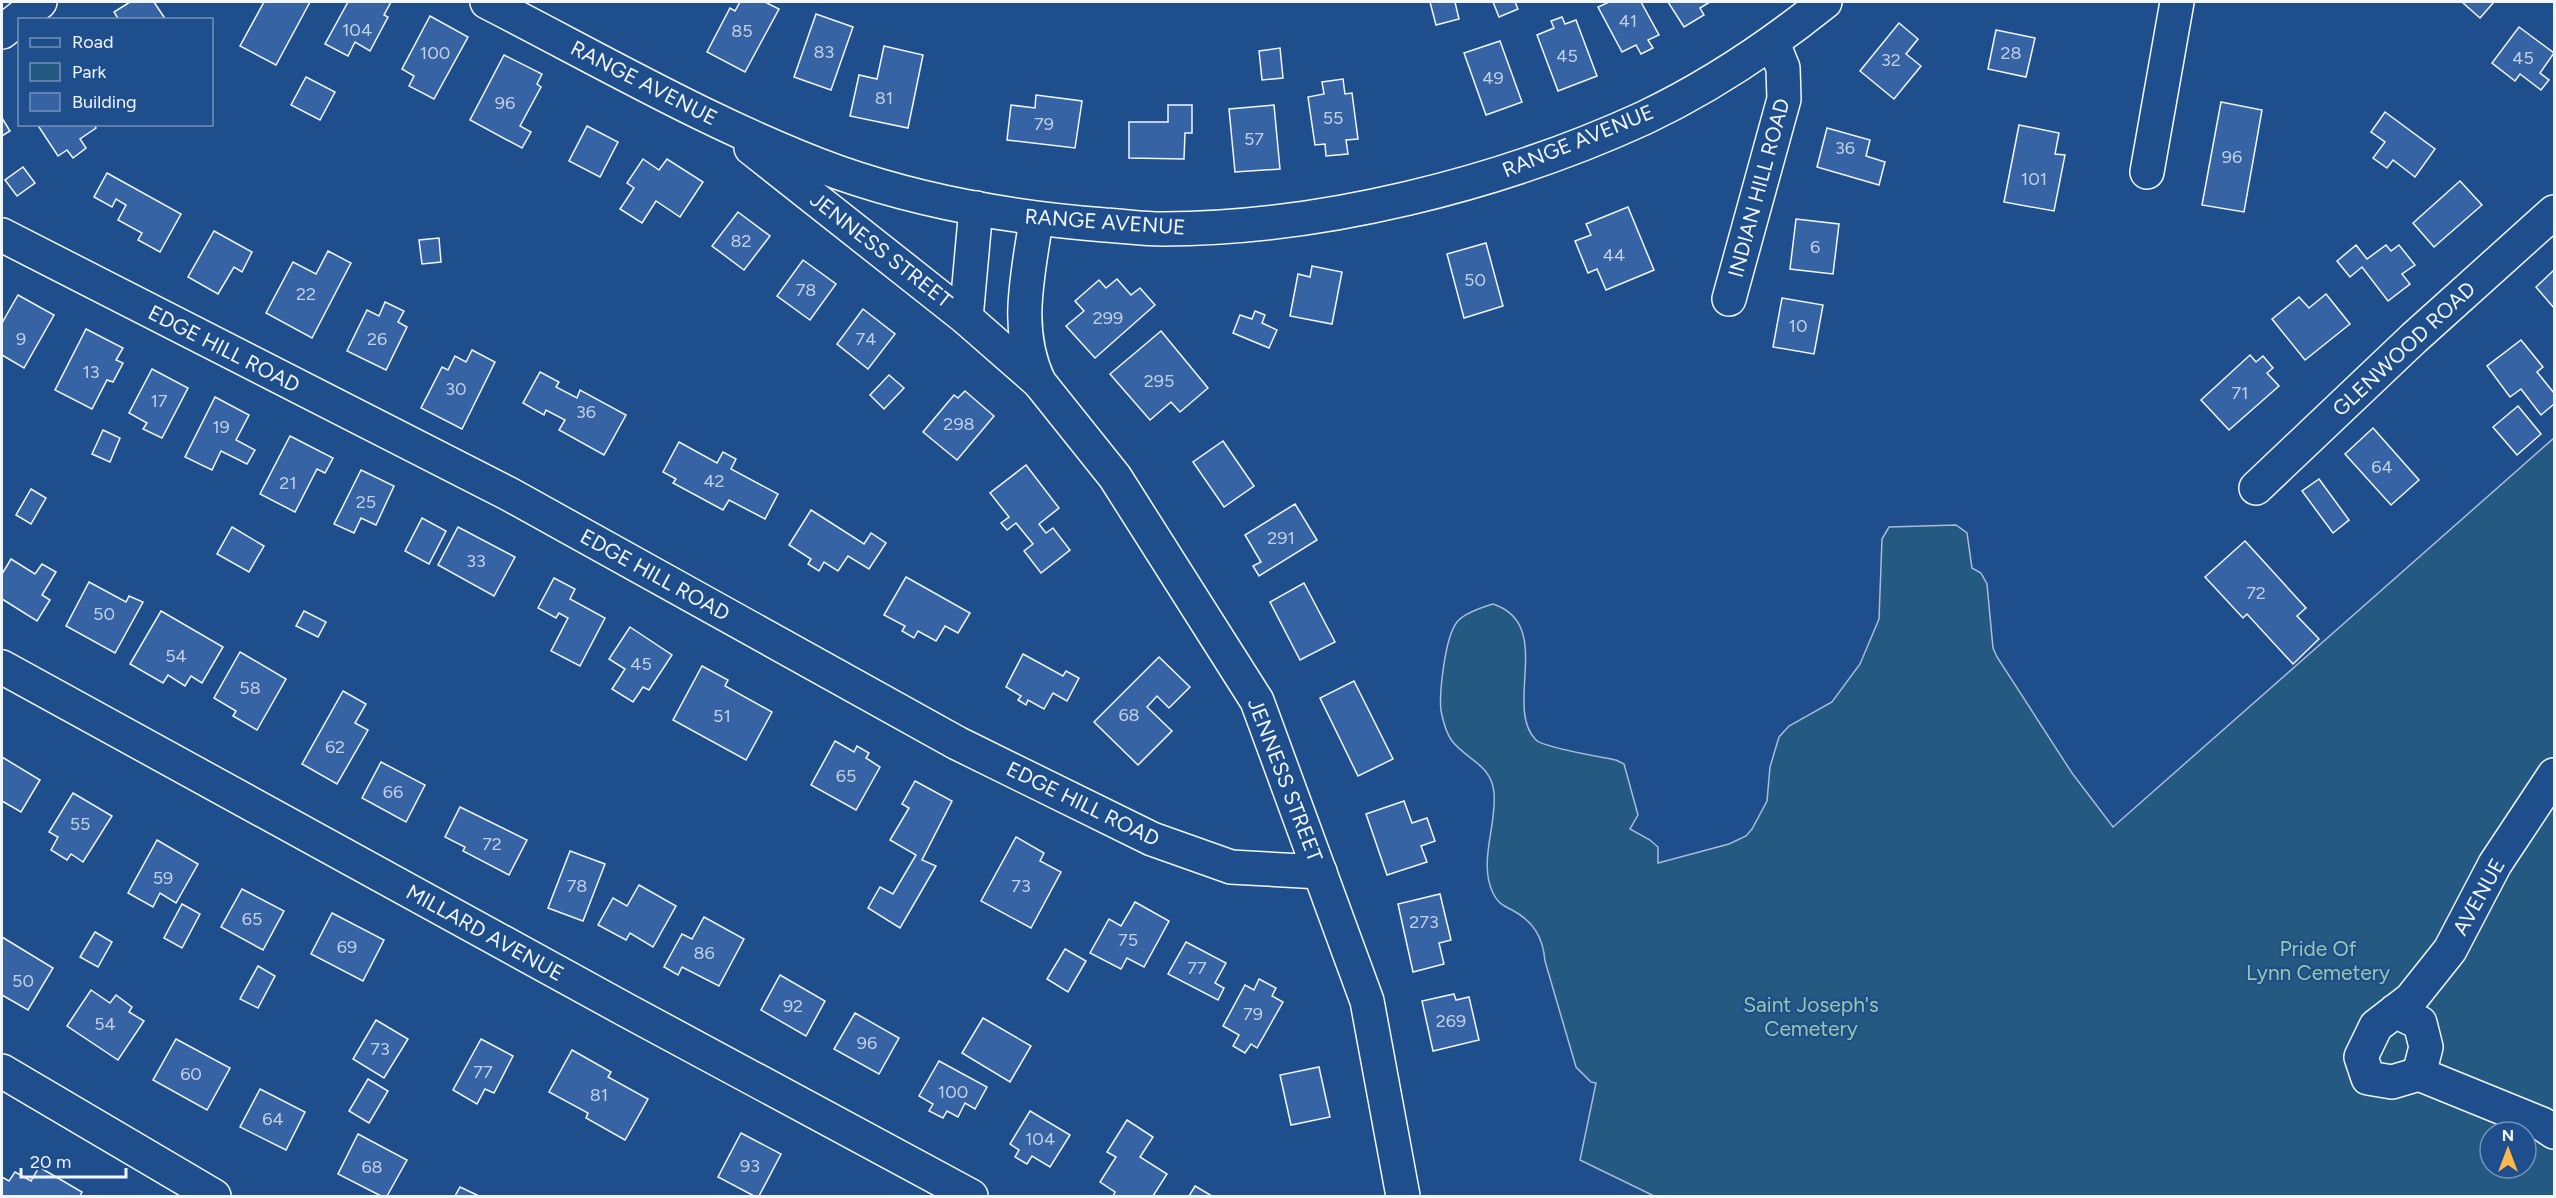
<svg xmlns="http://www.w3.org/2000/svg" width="2556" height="1198" font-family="Figtree,sans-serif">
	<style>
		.green { fill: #245a82; stroke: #a8bbd7; stroke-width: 1.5; fill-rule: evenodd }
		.building { fill: #3563a3; stroke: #f2f6ff; stroke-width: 1.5 }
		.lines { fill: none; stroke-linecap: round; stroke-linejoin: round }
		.minor-casing { stroke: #f2f6ff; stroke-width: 36 }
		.minor { stroke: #1f4e8c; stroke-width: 33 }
		.labels { text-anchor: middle; stroke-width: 4.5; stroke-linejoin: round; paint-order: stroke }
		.number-label { font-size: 18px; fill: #c3d1e8 }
		.street-label { font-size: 21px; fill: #f2f6ff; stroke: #1f4e8c }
		.park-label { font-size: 21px; fill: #97c8a6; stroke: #1f4e8c }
	</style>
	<rect width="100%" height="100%" fill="#1f4e8c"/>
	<path class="green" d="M2554 438V1196H1654L1580 1160 1596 1083 1591 1082 1576 1067 1545 961C1543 937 1533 921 1512 910 1502 905 1498 903 1493 893 1478 862 1497 825 1494 793 1492 765 1467 760 1452 741 1446 733 1443 721 1441 711 1439 693 1445 637 1457 622 1464 613 1483 607 1493 604 1555 624 1503 707 1536 740 1544 748 1602 757 1616 760L1624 764 1638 815 1630 829 1650 840 1658 847V863L1729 844 1746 836 1752 829 1767 801 1770 767 1779 737 1789 726 1832 702 1860 664 1879 619 1882 539 1889 527 1956 525 1967 533 1972 568 1981 573 1987 584 1993 648 1997 657 2072 773 2113 827ZM2490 1132H2526V1168H2490Z"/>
	<g class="building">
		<polygon points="130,2 154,2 166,20 119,20 114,12"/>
		<polygon points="264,2 310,2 276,65 240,46"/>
		<polygon points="348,2 391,2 384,15 388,17 370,51 355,42 348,56 325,44"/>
		<polygon points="740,2 765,2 779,9 745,72 707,52 730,8 735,11"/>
		<polygon points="1430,2 1455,2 1459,19 1436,25"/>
		<polygon points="1493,2 1515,2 1518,9 1499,17"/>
		<polygon points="1609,2 1641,2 1659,35 1648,40 1653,48 1641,54 1636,45 1622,52 1598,7"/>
		<polygon points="1668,2 1710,2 1700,8 1704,15 1684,27"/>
		<polygon points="2462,2 2494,2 2480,18"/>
		<polygon points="816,14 853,27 831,90 794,77"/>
		<polygon points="430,16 468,37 434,99 409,86 414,76 402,69"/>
		<polygon points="1562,17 1565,24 1576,20 1597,76 1558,91 1537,35 1554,28 1551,21"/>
		<polygon points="1899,23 1918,39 1906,54 1921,66 1894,99 1860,71"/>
		<polygon points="2519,27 2554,53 2540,73 2549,80 2541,90 2520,74 2515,81 2492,63"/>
		<polygon points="1996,30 2035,38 2026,77 1988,69"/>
		<polygon points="1500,41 1522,102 1486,115 1464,53"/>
		<polygon points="884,46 923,55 908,128 850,116 859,75 877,79"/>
		<polygon points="1280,48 1283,78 1262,80 1259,51"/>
		<polygon points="504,55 542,74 537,84 541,87 520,126 531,132 522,148 470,120"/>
		<polygon points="306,77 335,92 320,120 291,105"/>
		<polygon points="1343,79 1345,94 1352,93 1358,139 1346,140 1348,154 1326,156 1325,144 1315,145 1308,97 1324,94 1322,82"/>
		<polygon points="1036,95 1082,101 1075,148 1007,140 1011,105 1035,108"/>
		<polygon points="2221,102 2262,110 2244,212 2202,205"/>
		<polygon points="1168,105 1192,105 1192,133 1185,133 1184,159 1129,158 1129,122 1168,122"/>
		<polygon points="1274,105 1280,169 1235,172 1229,109"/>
		<polygon points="2385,112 2435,149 2415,177 2393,160 2387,168 2373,158 2385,142 2371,132"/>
		<polygon points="2,118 10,131 2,136"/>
		<polygon points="37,124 94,124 96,128 80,139 86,148 73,158 67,150 58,156"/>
		<polygon points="2019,125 2059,133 2055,154 2065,155 2054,211 2004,202"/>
		<polygon points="587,126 618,142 600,177 569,161"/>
		<polygon points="1827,128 1870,140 1866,156 1885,162 1879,185 1817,167"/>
		<polygon points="643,159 659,170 667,159 703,182 680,217 656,201 642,223 620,209 634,188 627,183"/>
		<polygon points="23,167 35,183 17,196 5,180"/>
		<polygon points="107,173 181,214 160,252 138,240 142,233 118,220 126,205 116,199 112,207 94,197"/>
		<polygon points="2460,181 2482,205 2434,247 2413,223"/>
		<polygon points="1628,207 1654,270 1606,290 1597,269 1588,273 1575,241 1591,235 1586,224"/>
		<polygon points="738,212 770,236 744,270 712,246"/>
		<polygon points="1796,219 1839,224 1833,274 1790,269"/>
		<polygon points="214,231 252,252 242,272 234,267 218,294 188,277"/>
		<polygon points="439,238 441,262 422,264 419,240"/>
		<polygon points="1486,243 1503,306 1464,318 1447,254"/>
		<polygon points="2356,245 2367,259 2386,245 2391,251 2399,245 2415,265 2402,274 2410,284 2388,301 2362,267 2350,277 2337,261"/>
		<polygon points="328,251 351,263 312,338 266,313 293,262 316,274"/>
		<polygon points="803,260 836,284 810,320 777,296"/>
		<polygon points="1312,266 1342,272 1332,324 1290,316 1298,274 1310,277"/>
		<polygon points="2554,270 2554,308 2536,287"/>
		<polygon points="1117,279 1131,295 1140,288 1155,305 1095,358 1066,326 1084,311 1075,301 1099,280 1106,288"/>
		<polygon points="2326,294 2350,324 2305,360 2272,319 2299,297 2309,308"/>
		<polygon points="18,295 54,315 24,368 2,355 2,323"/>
		<polygon points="1782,298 1823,305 1814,354 1773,347"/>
		<polygon points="385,302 404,311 398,322 407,327 386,370 347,351 367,310 379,316"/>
		<polygon points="863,309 895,334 868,369 837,344"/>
		<polygon points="1255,311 1265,315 1262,323 1277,330 1269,348 1233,333 1240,315 1252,319"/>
		<polygon points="86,329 123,348 116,360 123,363 113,382 107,380 92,409 55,390"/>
		<polygon points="1161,331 1208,388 1180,412 1171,402 1150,420 1110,374"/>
		<polygon points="2521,340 2543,367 2537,372 2554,393 2554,404 2541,415 2521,389 2510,397 2487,366"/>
		<polygon points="472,350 495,362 462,429 421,408 442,367 448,370 455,356 466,362"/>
		<polygon points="2250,355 2256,362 2263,356 2273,368 2267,373 2279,386 2229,430 2201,400"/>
		<polygon points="152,369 188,388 162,438 143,429 147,423 129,413"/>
		<polygon points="540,372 559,382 556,387 577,398 580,390 626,415 604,455 559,430 565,420 546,410 544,415 523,403"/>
		<polygon points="889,375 904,388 884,409 870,395"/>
		<polygon points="965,391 994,416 957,460 923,432 954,395 958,398"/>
		<polygon points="215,397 249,415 236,440 255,450 247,464 221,451 212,470 185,457"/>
		<polygon points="2518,406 2541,434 2517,455 2493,427"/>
		<polygon points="2373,428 2419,480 2391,505 2345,454"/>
		<polygon points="103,430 120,438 110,462 92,454"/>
		<polygon points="290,436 333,458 325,473 317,469 295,512 260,494"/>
		<polygon points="1223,441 1254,486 1224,507 1193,462"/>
		<polygon points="679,442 717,463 723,452 736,459 731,469 778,494 765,519 729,500 723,510 673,483 676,479 663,472"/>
		<polygon points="1026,465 1059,508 1039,524 1046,533 1053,528 1070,550 1041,573 1024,551 1033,544 1016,523 1007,530 1001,523 1009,517 990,493"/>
		<polygon points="361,470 394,486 376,525 361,518 354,533 334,524"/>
		<polygon points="2319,479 2349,520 2333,533 2302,491"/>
		<polygon points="31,489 46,498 31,524 16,515"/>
		<polygon points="1295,504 1317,540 1259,576 1253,566 1261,562 1245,535"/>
		<polygon points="811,510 864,544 871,533 886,543 869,569 848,556 838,571 824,562 819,571 808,564 811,559 789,545"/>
		<polygon points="422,518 446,531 429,564 405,551"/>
		<polygon points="232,527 264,546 249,572 217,554"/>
		<polygon points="458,527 515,557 494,596 438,565"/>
		<polygon points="2245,541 2306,608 2297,616 2319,639 2293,664 2247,614 2243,618 2205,577"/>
		<polygon points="11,559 35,574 42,564 56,572 42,595 50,600 37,621 2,599 2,574"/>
		<polygon points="906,577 970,613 958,633 945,626 936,641 918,631 914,638 902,631 905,626 884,615"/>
		<polygon points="554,578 575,589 570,599 605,618 580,666 551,651 568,618 559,613 556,618 538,608"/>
		<polygon points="89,582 126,602 129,596 143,602 115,653 66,626"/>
		<polygon points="1304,583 1335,642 1300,660 1270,602"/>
		<polygon points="161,611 223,647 202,683 191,676 185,686 168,675 163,683 130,664"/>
		<polygon points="304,611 326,622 318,637 296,626"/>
		<polygon points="630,627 672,655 649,690 643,687 633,702 612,689 625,669 609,659"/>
		<polygon points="240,652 286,679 257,730 233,716 236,711 214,698"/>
		<polygon points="1023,654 1063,676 1066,671 1079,678 1067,701 1053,693 1044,709 1028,700 1026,705 1018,700 1021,696 1006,687"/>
		<polygon points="1159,657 1190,687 1169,708 1157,696 1147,707 1172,731 1138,765 1094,722"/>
		<polygon points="702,666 728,680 725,686 772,712 746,760 673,720"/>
		<polygon points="1354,681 1393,759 1358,776 1320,698"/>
		<polygon points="343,691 366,704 355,723 368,730 337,784 302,764"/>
		<polygon points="835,741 854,752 857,746 869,753 866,758 880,767 856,810 811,785"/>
		<polygon points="2,757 40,780 21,812 2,801"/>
		<polygon points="381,762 425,785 406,822 362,798"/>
		<polygon points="915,781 952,801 922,860 936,866 900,928 868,908 880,887 893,894 916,855 890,840 909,808 902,804"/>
		<polygon points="73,793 112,816 83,862 71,854 67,860 51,850 58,837 49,832"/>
		<polygon points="1404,801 1412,823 1427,818 1435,841 1421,846 1427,862 1387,875 1366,814"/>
		<polygon points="460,807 527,840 509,875 463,851 465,847 445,837"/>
		<polygon points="1016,837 1044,853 1040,861 1061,872 1031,928 981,901"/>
		<polygon points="157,840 198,864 176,903 160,893 153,907 128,893"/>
		<polygon points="570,851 605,864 583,921 548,908"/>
		<polygon points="639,885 676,906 653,947 630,933 626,940 598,925 613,898 627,906"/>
		<polygon points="242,889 284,911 263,950 221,927"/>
		<polygon points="1440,894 1451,940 1439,943 1444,964 1413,972 1398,904"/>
		<polygon points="1135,902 1169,921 1144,967 1127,958 1121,969 1090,953 1109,919 1121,926"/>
		<polygon points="182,904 200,914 182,948 164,938"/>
		<polygon points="332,913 384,940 363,981 311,954"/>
		<polygon points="704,917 744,939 719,986 682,967 678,975 664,967 682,934 692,939"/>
		<polygon points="95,932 112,942 98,967 80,957"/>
		<polygon points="2,937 53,968 28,1010 2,995"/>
		<polygon points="1186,942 1226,963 1215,983 1224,988 1218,1000 1168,974"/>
		<polygon points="1065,949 1086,961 1068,992 1047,979"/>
		<polygon points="258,966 275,976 258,1008 240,999"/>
		<polygon points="780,975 825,1001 806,1036 761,1010"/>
		<polygon points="1259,979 1276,988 1272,996 1283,1002 1257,1048 1251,1044 1245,1053 1233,1046 1239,1035 1223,1026 1245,985 1254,990"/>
		<polygon points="91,990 110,1003 116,995 132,1007 129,1012 144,1021 118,1060 67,1026"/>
		<polygon points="1454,994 1456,1000 1469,997 1479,1040 1433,1051 1422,1001"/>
		<polygon points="855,1013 899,1038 879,1074 834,1049"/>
		<polygon points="983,1018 1031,1046 1010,1082 962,1053"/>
		<polygon points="376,1020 408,1039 384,1078 353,1059"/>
		<polygon points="176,1039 230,1068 207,1110 153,1080"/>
		<polygon points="481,1039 513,1056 494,1093 485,1089 477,1104 453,1090"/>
		<polygon points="572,1050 611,1072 608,1077 648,1099 625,1140 586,1118 588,1113 549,1092"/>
		<polygon points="939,1061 987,1087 975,1109 965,1103 958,1117 947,1111 943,1118 929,1111 933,1104 919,1096"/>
		<polygon points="1319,1067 1330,1117 1291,1125 1280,1075"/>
		<polygon points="368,1079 388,1091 369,1123 349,1111"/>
		<polygon points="260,1089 305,1112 286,1150 240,1127"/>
		<polygon points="1030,1111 1070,1135 1050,1167 1032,1156 1027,1164 1015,1157 1019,1150 1010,1144"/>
		<polygon points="1127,1120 1153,1137 1140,1157 1167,1174 1153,1196 1113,1196 1115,1192 1100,1182 1116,1157 1107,1152"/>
		<polygon points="741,1133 781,1154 759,1196 754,1196 718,1177"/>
		<polygon points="358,1134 407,1160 387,1196 381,1196 338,1174"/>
		<polygon points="39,1167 82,1192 80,1196 2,1196 2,1177 9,1181 15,1172 31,1181"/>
		<polygon points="1195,1186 1212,1196 1189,1196"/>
		<polygon points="460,1187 479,1196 455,1196"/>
	</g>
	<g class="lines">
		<g class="minor-casing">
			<g id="minor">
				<path d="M487 2C602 61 715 127 837 172 922 202 1014 218 1105 225 1124 226 1143 229 1162 229 1320 229 1500 184 1644 118 1709 87 1769 47 1825 2"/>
				<polyline points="2,32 40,2"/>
				<polyline points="751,148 966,318 1039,382 1115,477 1257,701 1367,1001 1403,1196"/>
				<polyline points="2147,172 2177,2"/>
				<path d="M1036 220C1028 277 1014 328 1039 382"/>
				<polyline points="2,235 509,494 957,743 1152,839 1231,867 1320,872"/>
				<polyline points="1729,299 1784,99 1783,68 1773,43"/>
				<polyline points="966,318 976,208"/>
				<polyline points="2256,488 2414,338 2554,212"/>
				<polyline points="2,667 626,1010 971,1196"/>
				<polyline points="2395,1011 2420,1023 2426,1047 2419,1074 2392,1082 2368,1078 2361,1057 2376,1026 2411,999 2450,950 2495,864 2554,775"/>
				<polyline points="2,1071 214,1196"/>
				<polyline points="2419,1074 2542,1124 2554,1132"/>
			</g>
		</g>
		<use href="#minor" class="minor"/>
	</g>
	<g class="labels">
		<g class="number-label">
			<text x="1628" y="27">41</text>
			<text x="357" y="36">104</text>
			<text x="742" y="37">85</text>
			<text x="824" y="58">83</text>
			<text x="435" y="59">100</text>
			<text x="2011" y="59">28</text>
			<text x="1567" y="62">45</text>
			<text x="2523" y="64">45</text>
			<text x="1891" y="66">32</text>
			<text x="1493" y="84">49</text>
			<text x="884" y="104">81</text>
			<text x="505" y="109">96</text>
			<text x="1333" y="124">55</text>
			<text x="1044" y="130">79</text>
			<text x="1254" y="145">57</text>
			<text x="1845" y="154">36</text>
			<text x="2232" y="163">96</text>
			<text x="2034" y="185">101</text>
			<text x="741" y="247">82</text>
			<text x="1815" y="253">6</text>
			<text x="1614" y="261">44</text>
			<text x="1475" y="286">50</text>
			<text x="806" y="296">78</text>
			<text x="306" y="300">22</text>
			<text x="1108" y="324">299</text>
			<text x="1798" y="332">10</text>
			<text x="21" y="345">9</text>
			<text x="377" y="345">26</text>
			<text x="866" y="345">74</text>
			<text x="91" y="378">13</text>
			<text x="1159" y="387">295</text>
			<text x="456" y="395">30</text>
			<text x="2240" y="399">71</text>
			<text x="159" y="407">17</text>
			<text x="586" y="418">36</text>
			<text x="959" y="430">298</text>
			<text x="221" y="433">19</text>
			<text x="2382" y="473">64</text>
			<text x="714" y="487">42</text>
			<text x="288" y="489">21</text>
			<text x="366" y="508">25</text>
			<text x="1281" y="544">291</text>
			<text x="476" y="567">33</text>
			<text x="2256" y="599">72</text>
			<text x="104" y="620">50</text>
			<text x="176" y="662">54</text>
			<text x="641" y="670">45</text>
			<text x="250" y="694">58</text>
			<text x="1129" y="721">68</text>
			<text x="722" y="722">51</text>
			<text x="335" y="753">62</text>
			<text x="846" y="782">65</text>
			<text x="393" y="798">66</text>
			<text x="80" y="830">55</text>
			<text x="492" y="850">72</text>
			<text x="163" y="884">59</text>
			<text x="577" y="892">78</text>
			<text x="1021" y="892">73</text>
			<text x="252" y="925">65</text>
			<text x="1424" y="928">273</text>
			<text x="1128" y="946">75</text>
			<text x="347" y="953">69</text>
			<text x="704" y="959">86</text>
			<text x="1197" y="974">77</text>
			<text x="23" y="987">50</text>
			<text x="793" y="1012">92</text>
			<text x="1253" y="1020">79</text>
			<text x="1451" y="1027">269</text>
			<text x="105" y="1030">54</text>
			<text x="867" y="1049">96</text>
			<text x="380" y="1055">73</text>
			<text x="483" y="1078">77</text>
			<text x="191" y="1080">60</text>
			<text x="953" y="1098">100</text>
			<text x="599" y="1101">81</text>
			<text x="273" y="1125">64</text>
			<text x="1040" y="1145">104</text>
			<text x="750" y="1172">93</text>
			<text x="372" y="1173">68</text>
		</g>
		<g class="street-label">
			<text transform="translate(644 83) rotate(27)" y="7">RANGE AVENUE</text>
			<text transform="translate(1578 141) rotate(-22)" y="7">RANGE AVENUE</text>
			<text transform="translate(1759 188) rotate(-75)" y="7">INDIAN HILL ROAD</text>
			<text transform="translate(1105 222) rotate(4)" y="7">RANGE AVENUE</text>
			<text transform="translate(881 250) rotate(38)" y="7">JENNESS STREET</text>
			<text transform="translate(224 349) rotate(27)" y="7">EDGE HILL ROAD</text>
			<text transform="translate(2404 349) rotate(-43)" y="7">GLENWOOD ROAD</text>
			<text transform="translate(655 575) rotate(29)" y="7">EDGE HILL ROAD</text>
			<text transform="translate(1285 780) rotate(69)" y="7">JENNESS STREET</text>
			<text transform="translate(1083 804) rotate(26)" y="7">EDGE HILL ROAD</text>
			<text transform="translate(2479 897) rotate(-61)" y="7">AVENUE</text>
			<text transform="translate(485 933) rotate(29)" y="7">MILLARD AVENUE</text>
		</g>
		<g class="park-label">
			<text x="2318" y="956">Pride Of<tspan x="2318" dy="24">Lynn Cemetery</tspan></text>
			<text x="1811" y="1012">Saint Joseph's<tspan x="1811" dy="24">Cemetery</tspan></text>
		</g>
	</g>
	<rect width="2556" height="1198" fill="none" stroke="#f2f6ff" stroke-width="6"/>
	<rect x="18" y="18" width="195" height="108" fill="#1f4e8c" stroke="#7391ba" stroke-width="1.5"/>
	<rect x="30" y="38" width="30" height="9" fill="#1f4e8c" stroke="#7391ba" stroke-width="1.5"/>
	<text x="72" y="48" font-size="18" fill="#f2f6ff">Road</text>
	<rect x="30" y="63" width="30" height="18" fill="#245a82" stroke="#7391ba" stroke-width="1.5"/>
	<text x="72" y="78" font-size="18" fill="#f2f6ff">Park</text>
	<rect x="30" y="93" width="30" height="18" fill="#3563a3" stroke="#7391ba" stroke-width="1.5"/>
	<text x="72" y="108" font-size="18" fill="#f2f6ff">Building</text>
	<g transform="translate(2508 1150)"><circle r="28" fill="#1f4e8c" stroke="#7391ba" stroke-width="1.5"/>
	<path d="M0-4.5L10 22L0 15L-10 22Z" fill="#ffb74d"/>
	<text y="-9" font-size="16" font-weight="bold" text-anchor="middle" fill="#f2f6ff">N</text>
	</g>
	<path d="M21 1168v9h105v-9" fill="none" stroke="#f2f6ff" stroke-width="3"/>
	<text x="30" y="1168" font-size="18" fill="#f2f6ff" stroke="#1f4e8c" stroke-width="4.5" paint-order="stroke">20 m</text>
</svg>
